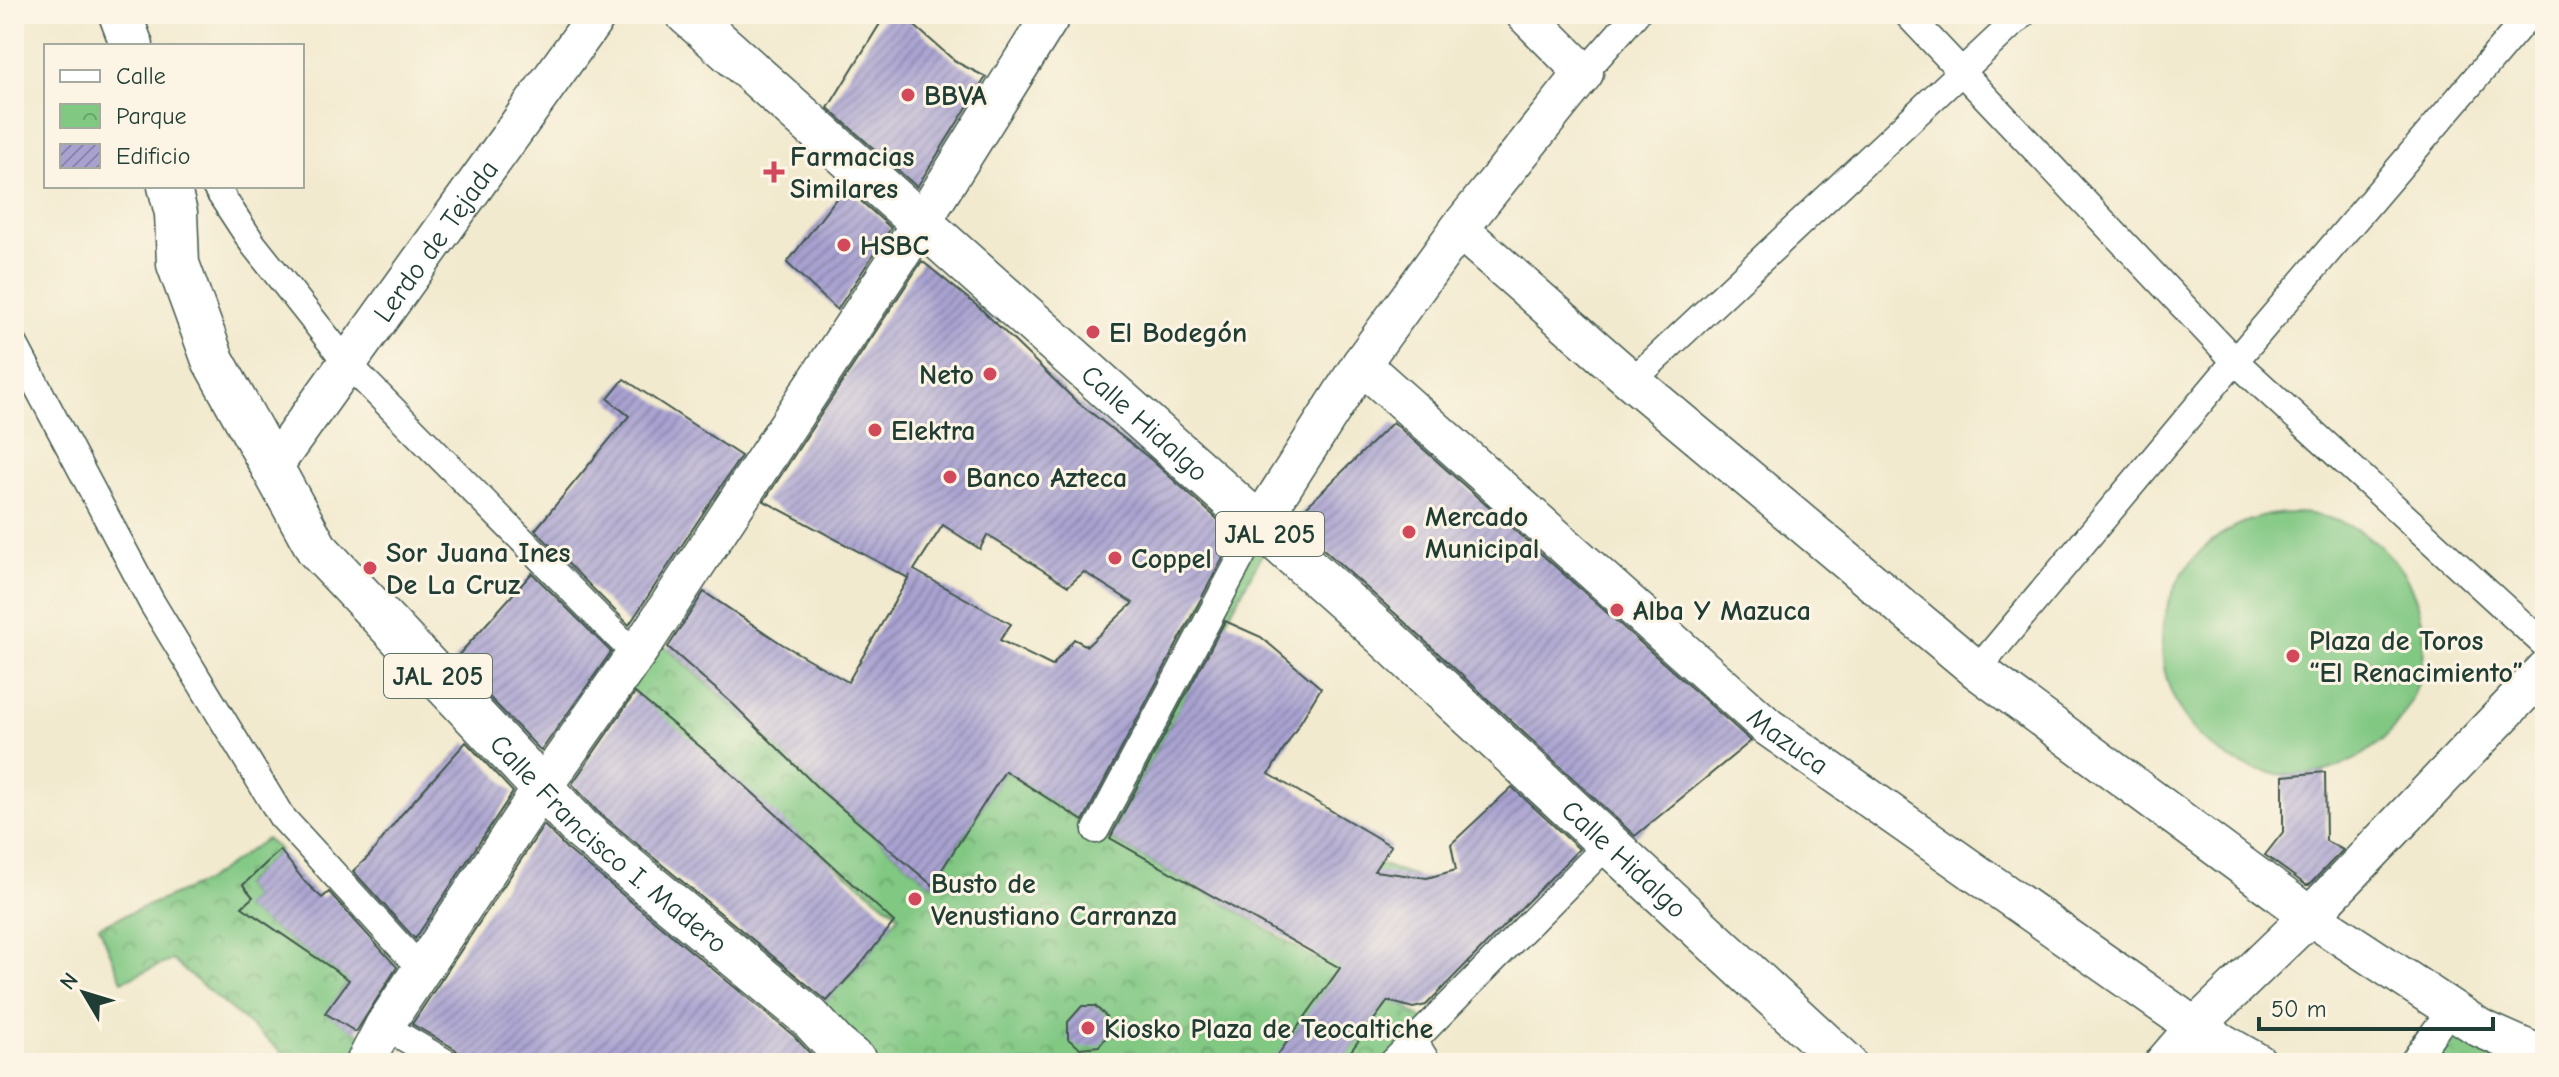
<svg xmlns="http://www.w3.org/2000/svg" width="2559" height="1077" font-family="'Comic Neue',sans-serif">
	<style>
		.park { fill: url(#park-crowns); stroke: #50825c; stroke-width: 2 }
		.pitch { fill: #81c883; stroke: #50825c; stroke-width: 2 }
		.building { fill: url(#building-hatch); fill-rule: evenodd }
		.lines { fill: none; stroke-linecap: round; stroke-linejoin: round }
		.street-casing { stroke: #3f574b; stroke-width: 29 }
		.secondary-casing { stroke: #3f574b; stroke-width: 41 }
		.primary-casing { stroke: #3f574b; stroke-width: 45 }
		.street { stroke: #fff; stroke-width: 26 }
		.secondary { stroke: #fff; stroke-width: 38 }
		.primary { stroke: #fff; stroke-width: 42 }
		.poi-dot { fill: #d1495b; stroke: #fcf5e5; stroke-width: 3 }
		.labels { text-anchor: middle; stroke-width: 6; stroke-linejoin: round; paint-order: stroke }
		.shield { fill: #fcf5e5; stroke: #617469; stroke-width: 2 }
		.shield-label { font-size: 26px; font-weight: bold; fill: #1f3d34 }
		.poi-label { font-size: 28px; font-weight: bold; fill: #1f3d34; stroke: #fcf5e5; text-anchor: start }
		.street-label { font-size: 28px; fill: #1f3d34; stroke: #fcf5e5 }
	</style>
	<defs>
		<pattern id="park-crowns" width="20" height="18" patternUnits="userSpaceOnUse" patternTransform="scale(2)"><rect width="20" height="18" fill="#81c883"/><path d="M2 6a3 3 0 1 1 6 0M12 15a3 3 0 1 1 6 0" fill="none" stroke="#69a46c"/></pattern>
		<pattern id="building-hatch" width="6" height="6" patternUnits="userSpaceOnUse" patternTransform="scale(2)"><rect width="6" height="6" fill="#a9a2d1"/><path d="M-1 1l2-2M0 6l6-6M5 7l2-2" fill="none" stroke="#8985aa"/></pattern>
	</defs>
	<rect width="100%" height="100%" fill="#fcf5e5"/>
	<filter id="ink" filterUnits="userSpaceOnUse"><feTurbulence type="fractalNoise" baseFrequency=".0125" numOctaves="2"/><feDisplacementMap in="SourceGraphic" scale="16" xChannelSelector="R" yChannelSelector="G"/><feConvolveMatrix kernelMatrix="1 2 1 2 8 2 1 2 1" color-interpolation-filters="sRGB"/></filter>
	<filter id="wash" filterUnits="userSpaceOnUse"><feTurbulence type="fractalNoise" baseFrequency=".006" numOctaves="4" result="noise"/><feDisplacementMap in="SourceGraphic" scale="32" xChannelSelector="R" yChannelSelector="G"/><feGaussianBlur stdDeviation="1.8" result="paint"/><feColorMatrix in="noise" values="0 0 0 0 0 0 0 0 0 0 0 0 0 0 0 0 0 1.4 0 .05"/><feComposite in="paint" operator="in"/></filter>
	<g filter="url(#wash)">
		<rect width="100%" height="100%" fill="#f2eacf"/>
		<g class="park">
			<polygon points="1251,517 1272,536 1109,838 1224,903 1316,959 1379,864 1417,877 1342,975 1402,1005 1430,1024 1392,1063 861,1063 810,1018 861,964 899,915 808,844 631,690 650,633 760,730 820,790 932,885 1005,771 1083,820"/>
			<polygon points="266,839 280,850 243,885 253,897 243,907 349,980 326,1013 368,1039 355,1063 295,1063 172,960 122,981 99,926 204,882"/>
			<polygon points="2462,1016 2545,1063 2427,1063"/>
		</g>
		<circle class="pitch" cx="2293" cy="644" r="131"/>
		<g id="blocks">
			<g class="building">
				<polygon points="886,14 901,14 956,62 986,77 917,187 828,108"/>
				<polygon points="845,187 891,228 837,310 787,263"/>
				<path d="M922 261 981 309 1076 401 1148 457 1235 535 1083 821 1005 771 932 885 820 790 734 705 668 647 704 592 782 644 848 682 910 575 908 578 764 501ZM943 525 980 549 987 535 1068 586 1084 572 1133 603 1087 646 1074 639 1052 666 1000 640 1011 624 914 570Z"/>
				<polygon points="624,379 741,456 629,625 535,530 629,416 608,399"/>
				<polygon points="1393,422 1751,741 1635,836 1398,616 1292,521"/>
				<polygon points="532,573 611,652 541,751 454,660"/>
				<polygon points="1225,621 1261,637 1321,688 1269,774 1391,846 1374,871 1427,878 1456,870 1451,844 1512,787 1579,849 1426,1005 1413,1008 1388,1001 1342,1063 1272,1063 1340,968 1110,838"/>
				<polygon points="635,693 720,763 894,922 861,964 827,1001 597,811 572,784"/>
				<polygon points="466,742 513,792 415,939 353,871 370,855 401,815"/>
				<polygon points="2325,772 2326,841 2343,850 2309,885 2306,885 2265,855 2283,832 2283,776"/>
				<polygon points="544,825 566,848 794,1036 819,1063 463,1063 461,1056 455,1049 412,1024"/>
				<polygon points="280,850 305,882 322,898 329,892 397,967 356,1032 325,1013 349,980 242,907 253,897 243,885"/>
				<polygon points="1082,1006 1095,1006 1106,1016 1109,1034 1099,1046 1080,1048 1068,1039 1068,1022"/>
			</g>
		</g>
	</g>
	<g filter="url(#ink)">
		<use href="#blocks" fill-opacity="0" stroke="#3f574b" stroke-width="2"/>
		<g class="lines">
			<g class="street-casing">
				<g id="street">
					<polyline points="1907,14 2235,361 2545,645"/>
					<polyline points="1584,73 1636,14"/>
					<polyline points="215,186 253,244 348,364 636,655"/>
					<polyline points="14,343 152,603 281,816 421,969"/>
					<polyline points="1632,381 2023,14"/>
					<polyline points="1977,670 2235,361 2530,14"/>
					<polyline points="1096,830 1259,524"/>
					<polyline points="384,1026 447,1063"/>
					<polyline points="1414,1041 1428,1063"/>
					<polyline points="1392,1063 1608,844"/>
					<polyline points="2412,1063 2451,1009"/>
				</g>
			</g>
			<g class="secondary-casing">
				<g id="secondary">
					<polyline points="1459,229 1632,381 1977,670 2310,916 2480,1028 2545,1057"/>
					<path id="s1" d="M1361 364 1768 727 2195 1027 2258 1063"/>
					<path id="s2" d="M272 468 598 14"/>
					<polyline points="1259,524 1361,364 1459,229 1584,73 1525,14"/>
					<polyline points="365,1063 384,1026 542,788 648,637 921,223 1052,14"/>
					<polyline points="2164,1063 2195,1027 2310,916 2545,670"/>
				</g>
			</g>
			<g class="primary-casing">
				<g id="primary">
					<polyline points="120,14 132,46"/>
					<path id="s3" d="M687 14 1382 634 1845 1063"/>
					<path id="s4" d="M169 186 176 213 178 264 213 360 317 549 581 829 810 1018 836 1046 857 1063"/>
				</g>
			</g>
			<use href="#street" class="street"/>
			<use href="#secondary" class="secondary"/>
			<use href="#primary" class="primary"/>
		</g>
	</g>
	<g class="poi-dot">
		<circle cx="908" cy="95" r="8"/>
		<path d="M770 160h8v8h8v8h-8v8h-8v-8h-8v-8h8z"/>
		<circle cx="844" cy="245" r="8"/>
		<circle cx="1093" cy="332" r="8"/>
		<circle cx="990" cy="374" r="8"/>
		<circle cx="875" cy="430" r="8"/>
		<circle cx="950" cy="477" r="8"/>
		<circle cx="1409" cy="532" r="8"/>
		<circle cx="1115" cy="558" r="8"/>
		<circle cx="370" cy="568" r="8"/>
		<circle cx="1617" cy="610" r="8"/>
		<circle cx="2293" cy="656" r="8"/>
		<circle cx="915" cy="899" r="8"/>
		<circle cx="1088" cy="1028" r="8"/>
	</g>
	<g class="labels">
		<g class="shield">
			<rect x="1216" y="512" width="108" height="44" rx="6"/>
			<rect x="384" y="654" width="108" height="44" rx="6"/>
		</g>
		<g class="shield-label">
			<text x="1270" y="543">JAL 205</text>
			<text x="438" y="685">JAL 205</text>
		</g>
		<g class="poi-label">
			<text x="924" y="105">BBVA</text>
			<text x="790" y="166">Farmacias<tspan x="790" dy="32">Similares</tspan></text>
			<text x="860" y="255">HSBC</text>
			<text x="1109" y="342">El Bodegón</text>
			<text x="974" y="384" text-anchor="end">Neto</text>
			<text x="891" y="440">Elektra</text>
			<text x="966" y="487">Banco Azteca</text>
			<text x="1425" y="526">Mercado<tspan x="1425" dy="32">Municipal</tspan></text>
			<text x="386" y="562">Sor Juana Ines<tspan x="386" dy="32">De La Cruz</tspan></text>
			<text x="1131" y="568">Coppel</text>
			<text x="1633" y="620">Alba Y Mazuca</text>
			<text x="2309" y="650">Plaza de Toros<tspan x="2309" dy="32">“El Renacimiento”</tspan></text>
			<text x="931" y="893">Busto de<tspan x="931" dy="32">Venustiano Carranza</tspan></text>
			<text x="1104" y="1038">Kiosko Plaza de Teocaltiche</text>
		</g>
		<g class="street-label">
			<text dy="10" stroke="none"><textPath href="#s2" startOffset="280">Lerdo de Tejada</textPath></text>
			<text dy="10" stroke="none"><textPath href="#s3" startOffset="614">Calle Hidalgo</textPath></text>
			<text dy="10" stroke="none"><textPath href="#s1" startOffset="570">Mazuca</textPath></text>
			<text dy="10" stroke="none"><textPath href="#s4" startOffset="812">Calle Francisco I. Madero</textPath></text>
			<text dy="10" stroke="none"><textPath href="#s3" startOffset="1262">Calle Hidalgo</textPath></text>
		</g>
	</g>
	<rect width="2559" height="1077" fill="none" stroke="#fcf5e5" stroke-width="48"/>
	<rect x="44" y="44" width="260" height="144" fill="#fcf5e5" stroke="#a4ab9e" stroke-width="2"/>
	<rect x="60" y="70" width="40" height="12" fill="#ffffff" stroke="#a4ab9e" stroke-width="2"/>
	<text x="116" y="84" font-size="24" fill="#1f3d34">Calle</text>
	<rect x="60" y="104" width="40" height="24" fill="url(#park-crowns)" stroke="#a4ab9e" stroke-width="2"/>
	<text x="116" y="124" font-size="24" fill="#1f3d34">Parque</text>
	<rect x="60" y="144" width="40" height="24" fill="url(#building-hatch)" stroke="#a4ab9e" stroke-width="2"/>
	<text x="116" y="164" font-size="24" fill="#1f3d34">Edificio</text>
	<g transform="translate(84 993) rotate(308)" stroke="#fcf5e5" stroke-width="6" paint-order="stroke">
	<path d="M0-6L14 30L0 20L-14 30Z" fill="#1f3d34"/>
	<text y="-12" font-size="22" font-weight="bold" text-anchor="middle" fill="#1f3d34">N</text>
	</g>
	<path d="M2259 1017v12h234v-12" fill="none" stroke="#1f3d34" stroke-width="4"/>
	<text x="2271" y="1017" font-size="24" fill="#1f3d34" stroke="#fcf5e5" stroke-width="6" paint-order="stroke">50 m</text>
</svg>
